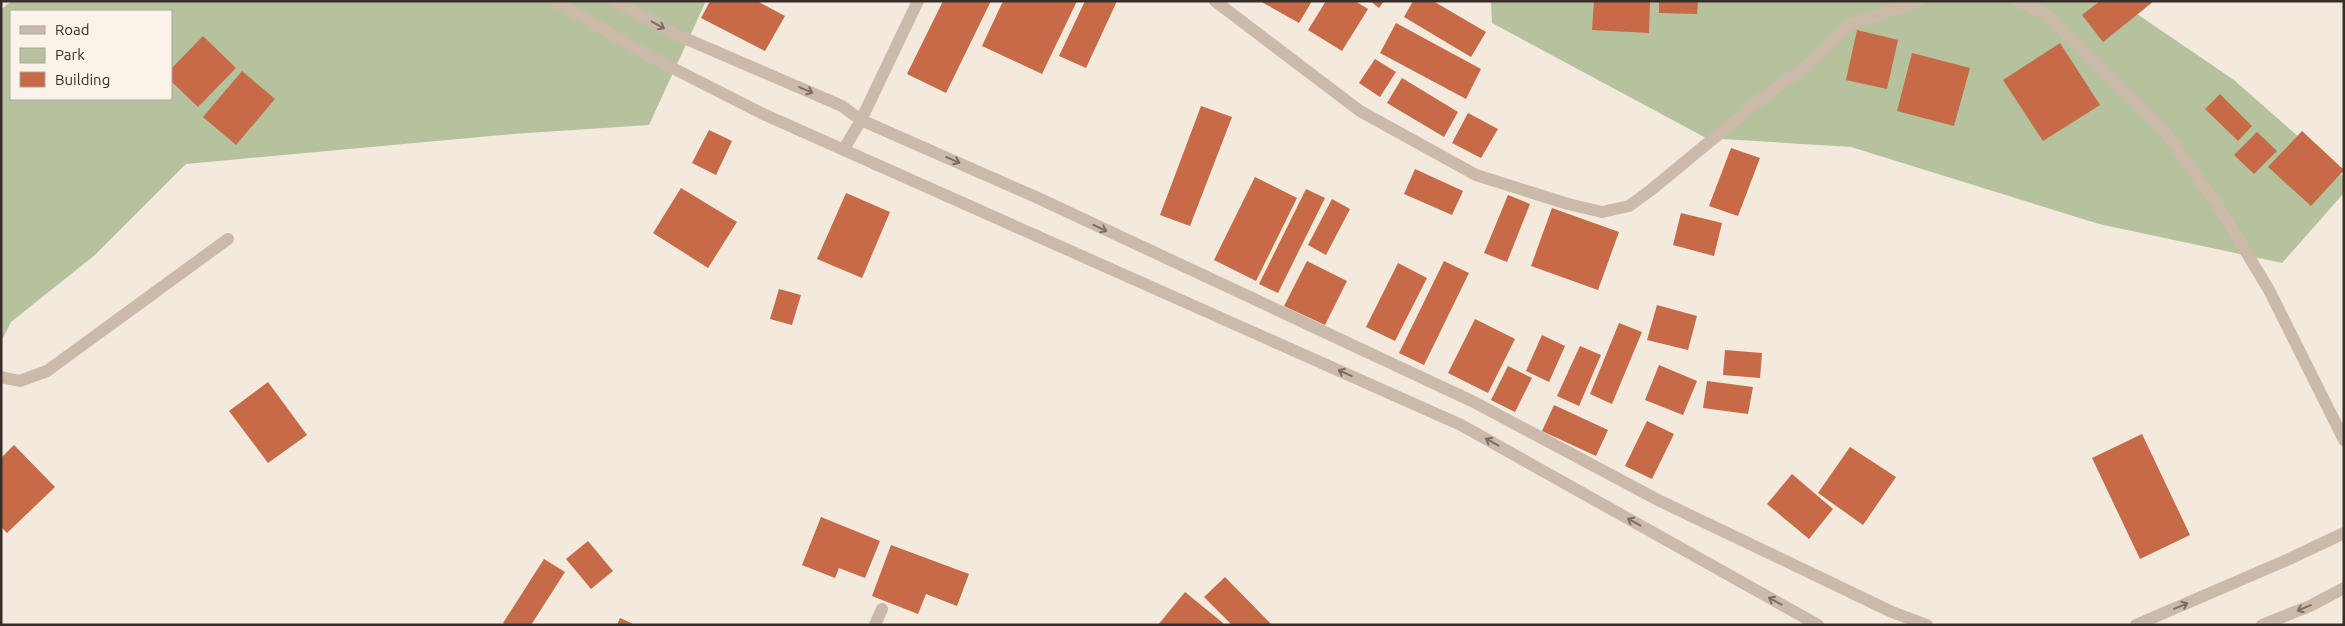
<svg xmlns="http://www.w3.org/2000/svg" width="2345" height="626" font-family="Ubuntu,sans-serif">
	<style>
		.green { fill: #b5c29d; fill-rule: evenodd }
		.building { fill: #c66a47 }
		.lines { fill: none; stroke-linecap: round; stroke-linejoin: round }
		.minor { stroke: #cbb9a9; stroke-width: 12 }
		.oneway { stroke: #7a6d63 }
	</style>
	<rect width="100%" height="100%" fill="#f3e9dd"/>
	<g class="green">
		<path d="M11 1H706L649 125 513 134 186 164 95 255 11 322 1 342V10ZM11 11H171V99H11Z"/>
		<polygon points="1491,1 2118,1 2234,80 2344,177 2344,193 2282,263 2099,224 1851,147 1706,138 1492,23"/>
	</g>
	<g class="building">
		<polygon points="710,1 757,1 785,16 765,51 701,18"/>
		<polygon points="943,1 991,1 946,93 907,74"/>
		<polygon points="1003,1 1077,1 1042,74 982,46"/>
		<polygon points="1085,1 1117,1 1086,68 1059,56"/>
		<polygon points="1260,1 1312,1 1299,23"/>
		<polygon points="1326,1 1355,1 1368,9 1342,51 1308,30"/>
		<polygon points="1370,1 1384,1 1379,8"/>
		<polygon points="1413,1 1433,1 1486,32 1471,57 1404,17"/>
		<polygon points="1594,1 1650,1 1649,33 1592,30"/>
		<polygon points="1659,1 1698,1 1697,14 1659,13"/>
		<polygon points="2100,1 2154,1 2103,42 2082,15"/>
		<polygon points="1396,23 1481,69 1466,99 1380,53"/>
		<polygon points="1857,30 1898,40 1887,89 1846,80"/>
		<polygon points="203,36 236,68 198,107 171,81 171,69"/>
		<polygon points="2060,43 2100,105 2043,141 2003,80"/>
		<polygon points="1912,53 1970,68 1954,126 1897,111"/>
		<polygon points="1375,59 1396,72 1380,97 1359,83"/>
		<polygon points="242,71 275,99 236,145 203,117"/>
		<polygon points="1402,78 1458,112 1444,137 1387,103"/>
		<polygon points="2220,94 2252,126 2238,141 2205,109"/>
		<polygon points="1201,106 1232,117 1190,226 1160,215"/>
		<polygon points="1468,113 1498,129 1481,158 1452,143"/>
		<polygon points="709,130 732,141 716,175 692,163"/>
		<polygon points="2302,131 2344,170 2311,206 2268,167"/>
		<polygon points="2257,132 2277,151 2254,174 2234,155"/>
		<polygon points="1731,148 1760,158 1738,216 1709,206"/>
		<polygon points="1415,169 1463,191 1452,215 1404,194"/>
		<polygon points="1255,177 1297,198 1256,281 1214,260"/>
		<polygon points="681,188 737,222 708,268 653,233"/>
		<polygon points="1306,189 1325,198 1278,293 1259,284"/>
		<polygon points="846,193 890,212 862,278 817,259"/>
		<polygon points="1508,195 1530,204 1507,262 1484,253"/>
		<polygon points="1332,199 1350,209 1326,255 1308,245"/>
		<polygon points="1552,208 1619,232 1598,290 1531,266"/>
		<polygon points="1681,213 1722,223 1714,256 1673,245"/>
		<polygon points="1307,261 1347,281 1325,325 1284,306"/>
		<polygon points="1444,261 1469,273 1424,365 1399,353"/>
		<polygon points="1398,263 1427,278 1395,341 1366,327"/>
		<polygon points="779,289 801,295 792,325 770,319"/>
		<polygon points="1657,305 1697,316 1688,350 1647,340"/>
		<polygon points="1475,319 1515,339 1488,393 1448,373"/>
		<polygon points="1619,323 1642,332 1612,404 1590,394"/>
		<polygon points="1542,335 1565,346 1549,382 1526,371"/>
		<polygon points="1580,346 1601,355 1579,406 1557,396"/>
		<polygon points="1725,350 1762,353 1760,378 1723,375"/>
		<polygon points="1659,365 1697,381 1683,415 1645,400"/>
		<polygon points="1508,366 1532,378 1515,412 1491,400"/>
		<polygon points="1707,381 1753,387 1748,414 1703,408"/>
		<polygon points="268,382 307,435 268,463 229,411"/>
		<polygon points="1554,405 1608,430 1596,456 1542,431"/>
		<polygon points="1647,421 1674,434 1652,479 1625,466"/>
		<polygon points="2142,434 2190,535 2140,559 2092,458"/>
		<polygon points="14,445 55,487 7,533 1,527 1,458"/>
		<polygon points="1850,447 1896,477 1863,525 1818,493"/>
		<polygon points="1792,474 1833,509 1809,539 1767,504"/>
		<polygon points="821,517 880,541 865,578 839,568 835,578 802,565"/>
		<polygon points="588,541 613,571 591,589 566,559"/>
		<polygon points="891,545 969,574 957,606 926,594 918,614 872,596"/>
		<polygon points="544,559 565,572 531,625 506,625 503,623"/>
		<polygon points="1225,577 1272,625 1232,625 1204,597"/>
		<polygon points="1185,592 1223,623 1222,625 1158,625"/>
		<polygon points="620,618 635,625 617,625"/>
	</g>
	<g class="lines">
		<g class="minor">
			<polyline points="555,1 647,55 763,114 1461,425 1818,625"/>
			<polyline points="615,1 675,34 842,106 861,120 1038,198 1474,402 1658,500 1892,612 1927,625"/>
			<polyline points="1215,1 1360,111 1476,175 1568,204 1602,212 1629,206 1651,190 1766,95 1812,62 1849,25 1919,1"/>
			<polyline points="2018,1 2047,15 2162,128 2219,207 2269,290 2344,440"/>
			<polyline points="844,149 861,120 918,1"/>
			<polyline points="1,377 20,381 47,371 228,239"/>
			<polyline points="875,625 882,609"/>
			<polyline points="2136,625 2287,560 2344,533"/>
			<polyline points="2262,625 2310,606 2344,588"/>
		</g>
	</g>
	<defs><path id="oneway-shaft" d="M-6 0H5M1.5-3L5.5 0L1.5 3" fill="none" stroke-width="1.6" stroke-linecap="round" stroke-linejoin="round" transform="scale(1.25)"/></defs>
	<g class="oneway">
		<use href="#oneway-shaft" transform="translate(658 25) rotate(29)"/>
		<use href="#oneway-shaft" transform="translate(806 90) rotate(23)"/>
		<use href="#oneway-shaft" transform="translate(953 160) rotate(24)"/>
		<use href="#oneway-shaft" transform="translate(1100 228) rotate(25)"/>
		<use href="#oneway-shaft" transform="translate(1345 373) rotate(-156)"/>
		<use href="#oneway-shaft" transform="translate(1492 442) rotate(-151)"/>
		<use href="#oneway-shaft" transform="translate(1634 522) rotate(-151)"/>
		<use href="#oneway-shaft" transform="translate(1775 601) rotate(-151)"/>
		<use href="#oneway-shaft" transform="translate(2181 606) rotate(-23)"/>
		<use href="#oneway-shaft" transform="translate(2304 608) rotate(157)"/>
	</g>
	<rect width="2345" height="626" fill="none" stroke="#382e29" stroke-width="5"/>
	<rect x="10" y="10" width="162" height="90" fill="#faf3ea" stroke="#aca49d"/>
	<rect x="20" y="26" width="25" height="8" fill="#cbb9a9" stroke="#aca49d"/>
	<text x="55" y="35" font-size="15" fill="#382e29">Road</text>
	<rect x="20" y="48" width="25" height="15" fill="#b5c29d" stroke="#aca49d"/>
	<text x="55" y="60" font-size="15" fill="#382e29">Park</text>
	<rect x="20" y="72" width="25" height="15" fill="#c66a47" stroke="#aca49d"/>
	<text x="55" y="85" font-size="15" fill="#382e29">Building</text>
</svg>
